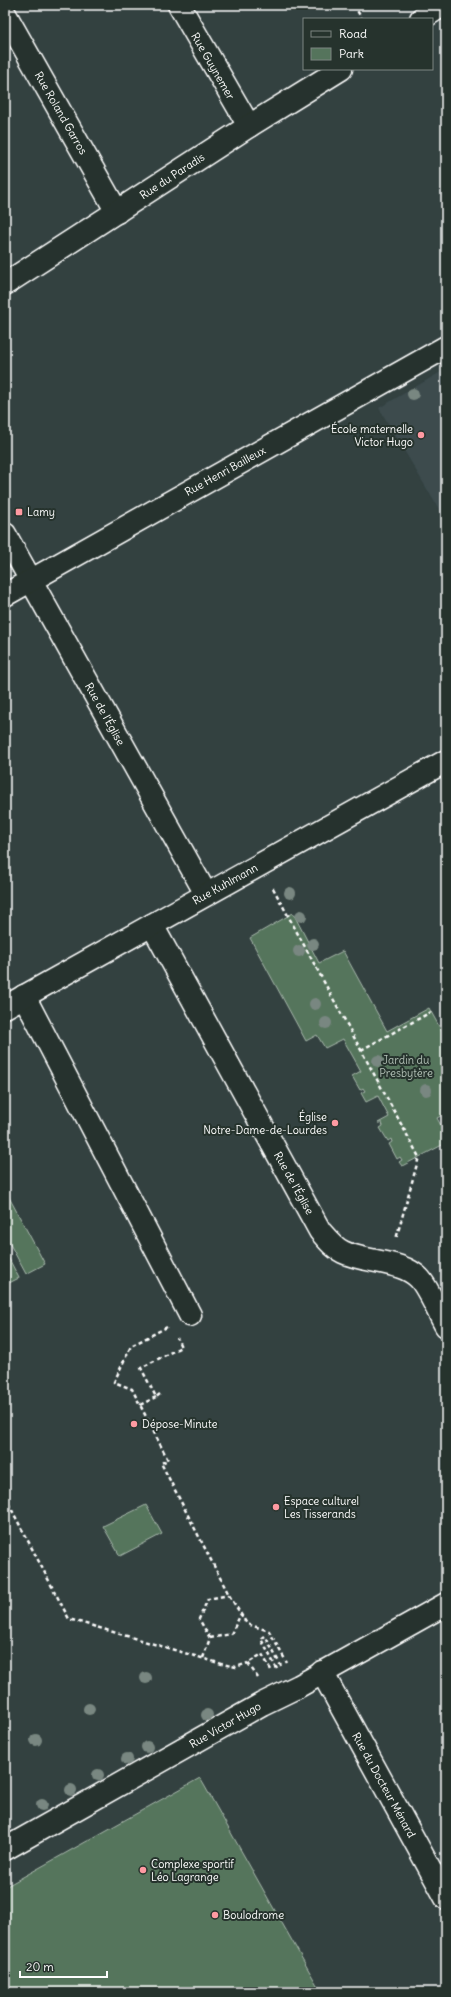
<svg xmlns="http://www.w3.org/2000/svg" width="451" height="1997" font-family="Delius,sans-serif">
	<style>
		.built { fill: #3c4b4e }
		.green { fill: #55745c; stroke: #aabaae }
		.lines { fill: none; stroke-linecap: round; stroke-linejoin: round }
		.minor-casing { stroke: #fff; stroke-width: 25 }
		.path { stroke: #fff; stroke-width: 2.5; stroke-dasharray: 4 3; stroke-linecap: butt }
		.minor { stroke: #26332d; stroke-width: 22 }
		.tree { fill: #798781 }
		.poi-dot { fill: #ff9aa2; stroke: #26332d; stroke-width: 1.5 }
		.labels { text-anchor: middle; stroke-width: 4; stroke-linejoin: round; paint-order: stroke }
		.street-label { font-size: 11px; fill: #fff; stroke: #26332d }
		.poi-label { font-size: 11px; fill: #fff; stroke: #26332d; text-anchor: start }
		.park-label { font-size: 11px; fill: #b2c0b6; stroke: #26332d }
	</style>
	<rect width="100%" height="100%" fill="#334140"/>
	<filter id="ink" filterUnits="userSpaceOnUse"><feTurbulence type="fractalNoise" baseFrequency=".025" numOctaves="2"/><feDisplacementMap in="SourceGraphic" scale="8" xChannelSelector="R" yChannelSelector="G"/><feConvolveMatrix kernelMatrix="1 2 1 2 8 2 1 2 1" color-interpolation-filters="sRGB"/></filter>
	<g filter="url(#ink)">
		<polygon class="built" points="446,369 446,521 379,408"/>
		<g class="green">
			<polygon points="293,913 319,963 343,951 387,1031 429,1008 446,1039 446,1113 437,1118 446,1135 446,1143 402,1166 399,1162 402,1160 400,1157 397,1159 389,1144 392,1142 391,1139 388,1141 380,1128 383,1126 382,1123 378,1123 389,1117 378,1096 366,1102 361,1093 365,1091 363,1088 360,1090 352,1076 361,1071 343,1039 325,1048 317,1035 306,1041 250,938"/>
			<polygon points="5,1190 45,1264 26,1274 5,1235"/>
			<polygon points="5,1251 19,1278 5,1285"/>
			<polygon points="146,1505 162,1534 120,1556 103,1526"/>
			<polygon points="200,1778 321,1992 5,1992 5,1887"/>
		</g>
		<g class="lines">
			<g class="minor-casing">
				<g id="minor">
					<polyline points="179,5 249,126"/>
					<polyline points="5,14 117,212"/>
					<polyline points="421,19 443,5"/>
					<polyline points="5,284 249,126 341,69"/>
					<polyline points="5,534 206,894"/>
					<polyline points="5,595 446,347"/>
					<path d="M152 925 320 1231C327 1239 334 1248 343 1252 365 1263 402 1260 419 1278 428 1287 439 1314 446 1326"/>
					<polyline points="24,996 190,1315"/>
					<polyline points="5,1007 446,761"/>
					<polyline points="322,1672 446,1898"/>
					<polyline points="5,1849 262,1704 299,1686 446,1604"/>
				</g>
			</g>
			<g class="path">
				<polyline points="354,5 362,19"/>
				<polyline points="273,888 419,1157 396,1239"/>
				<polyline points="361,1050 431,1012"/>
				<polyline points="167,1327 131,1346 114,1382 132,1389 168,1460 161,1463 229,1595 247,1624 269,1631 287,1663"/>
				<polyline points="160,1394 156,1397 141,1368 181,1347 177,1338"/>
				<polyline points="140,1405 156,1397"/>
				<polyline points="5,1497 69,1619 222,1664 236,1667 248,1663"/>
				<polyline points="210,1638 199,1619 208,1599 229,1595"/>
				<polyline points="210,1638 231,1634 241,1614"/>
				<polyline points="203,1658 210,1638"/>
				<polyline points="277,1669 261,1639 265,1636 281,1666"/>
				<polyline points="258,1678 248,1663 262,1654 271,1670"/>
			</g>
			<use href="#minor" class="minor"/>
		</g>
		<g class="tree">
			<circle cx="413" cy="394" r="6"/>
			<circle cx="290" cy="893" r="6"/>
			<circle cx="301" cy="916" r="6"/>
			<circle cx="313" cy="944" r="6"/>
			<circle cx="299" cy="951" r="6"/>
			<circle cx="315" cy="1004" r="6"/>
			<circle cx="326" cy="1023" r="6"/>
			<circle cx="378" cy="1061" r="6"/>
			<circle cx="426" cy="1090" r="6"/>
			<circle cx="146" cy="1678" r="6"/>
			<circle cx="89" cy="1709" r="6"/>
			<circle cx="207" cy="1715" r="6"/>
			<circle cx="36" cy="1740" r="6"/>
			<circle cx="147" cy="1747" r="6"/>
			<circle cx="127" cy="1759" r="6"/>
			<circle cx="98" cy="1775" r="6"/>
			<circle cx="71" cy="1790" r="6"/>
			<circle cx="42" cy="1805" r="6"/>
		</g>
	</g>
	<g class="poi-dot">
		<circle cx="421" cy="435" r="4"/>
		<rect x="15" y="508" width="8" height="8" rx="2"/>
		<circle cx="335" cy="1123" r="4"/>
		<circle cx="134" cy="1424" r="4"/>
		<circle cx="276" cy="1507" r="4"/>
		<circle cx="143" cy="1870" r="4"/>
		<circle cx="215" cy="1915" r="4"/>
	</g>
	<g class="labels">
		<g class="street-label">
			<text transform="translate(213 66) rotate(60)" y="4">Rue Guynemer</text>
			<text transform="translate(61 113) rotate(60)" y="4">Rue Roland Garros</text>
			<text transform="translate(172 176) rotate(-33)" y="4">Rue du Paradis</text>
			<text transform="translate(225 471) rotate(-29)" y="4">Rue Henri Bailleux</text>
			<text transform="translate(105 714) rotate(61)" y="4">Rue de l'Église</text>
			<text transform="translate(225 884) rotate(-29)" y="4">Rue Kuhlmann</text>
			<text transform="translate(294 1183) rotate(61)" y="4">Rue de l'Église</text>
			<text transform="translate(225 1725) rotate(-30)" y="4">Rue Victor Hugo</text>
			<text transform="translate(384 1785) rotate(61)" y="4">Rue du Docteur Ménard</text>
		</g>
		<g class="poi-label">
			<text x="413" y="433" text-anchor="end">École maternelle<tspan x="413" dy="13">Victor Hugo</tspan></text>
			<text x="27" y="516">Lamy</text>
			<text x="327" y="1121" text-anchor="end">Église<tspan x="327" dy="13">Notre-Dame-de-Lourdes</tspan></text>
			<text x="142" y="1428">Dépose-Minute</text>
			<text x="284" y="1505">Espace culturel<tspan x="284" dy="13">Les Tisserands</tspan></text>
			<text x="151" y="1868">Complexe sportif<tspan x="151" dy="13">Léo Lagrange</tspan></text>
			<text x="223" y="1919">Boulodrome</text>
		</g>
		<g class="park-label">
			<text x="406" y="1064">Jardin du<tspan x="406" dy="13">Presbytère</tspan></text>
		</g>
	</g>
	<rect width="451" height="1997" fill="none" stroke="#26332d" stroke-width="20"/>
	<rect x="10" y="10" width="431" height="1977" fill="none" stroke="#fff" stroke-width="1.5" filter="url(#ink)"/>
	<rect x="303" y="18" width="130" height="52" fill="#26332d" stroke="#7d8581"/>
	<rect x="311" y="31" width="20" height="6" fill="#26332d" stroke="#7d8581"/>
	<text x="339" y="38" font-size="12" fill="#ffffff">Road</text>
	<rect x="311" y="48" width="20" height="12" fill="#55745c" stroke="#7d8581"/>
	<text x="339" y="58" font-size="12" fill="#ffffff">Park</text>
	<path d="M20 1971v6h87v-6" fill="none" stroke="#ffffff" stroke-width="2"/>
	<text x="26" y="1971" font-size="12" fill="#ffffff" stroke="#26332d" stroke-width="3" paint-order="stroke">20 m</text>
</svg>
